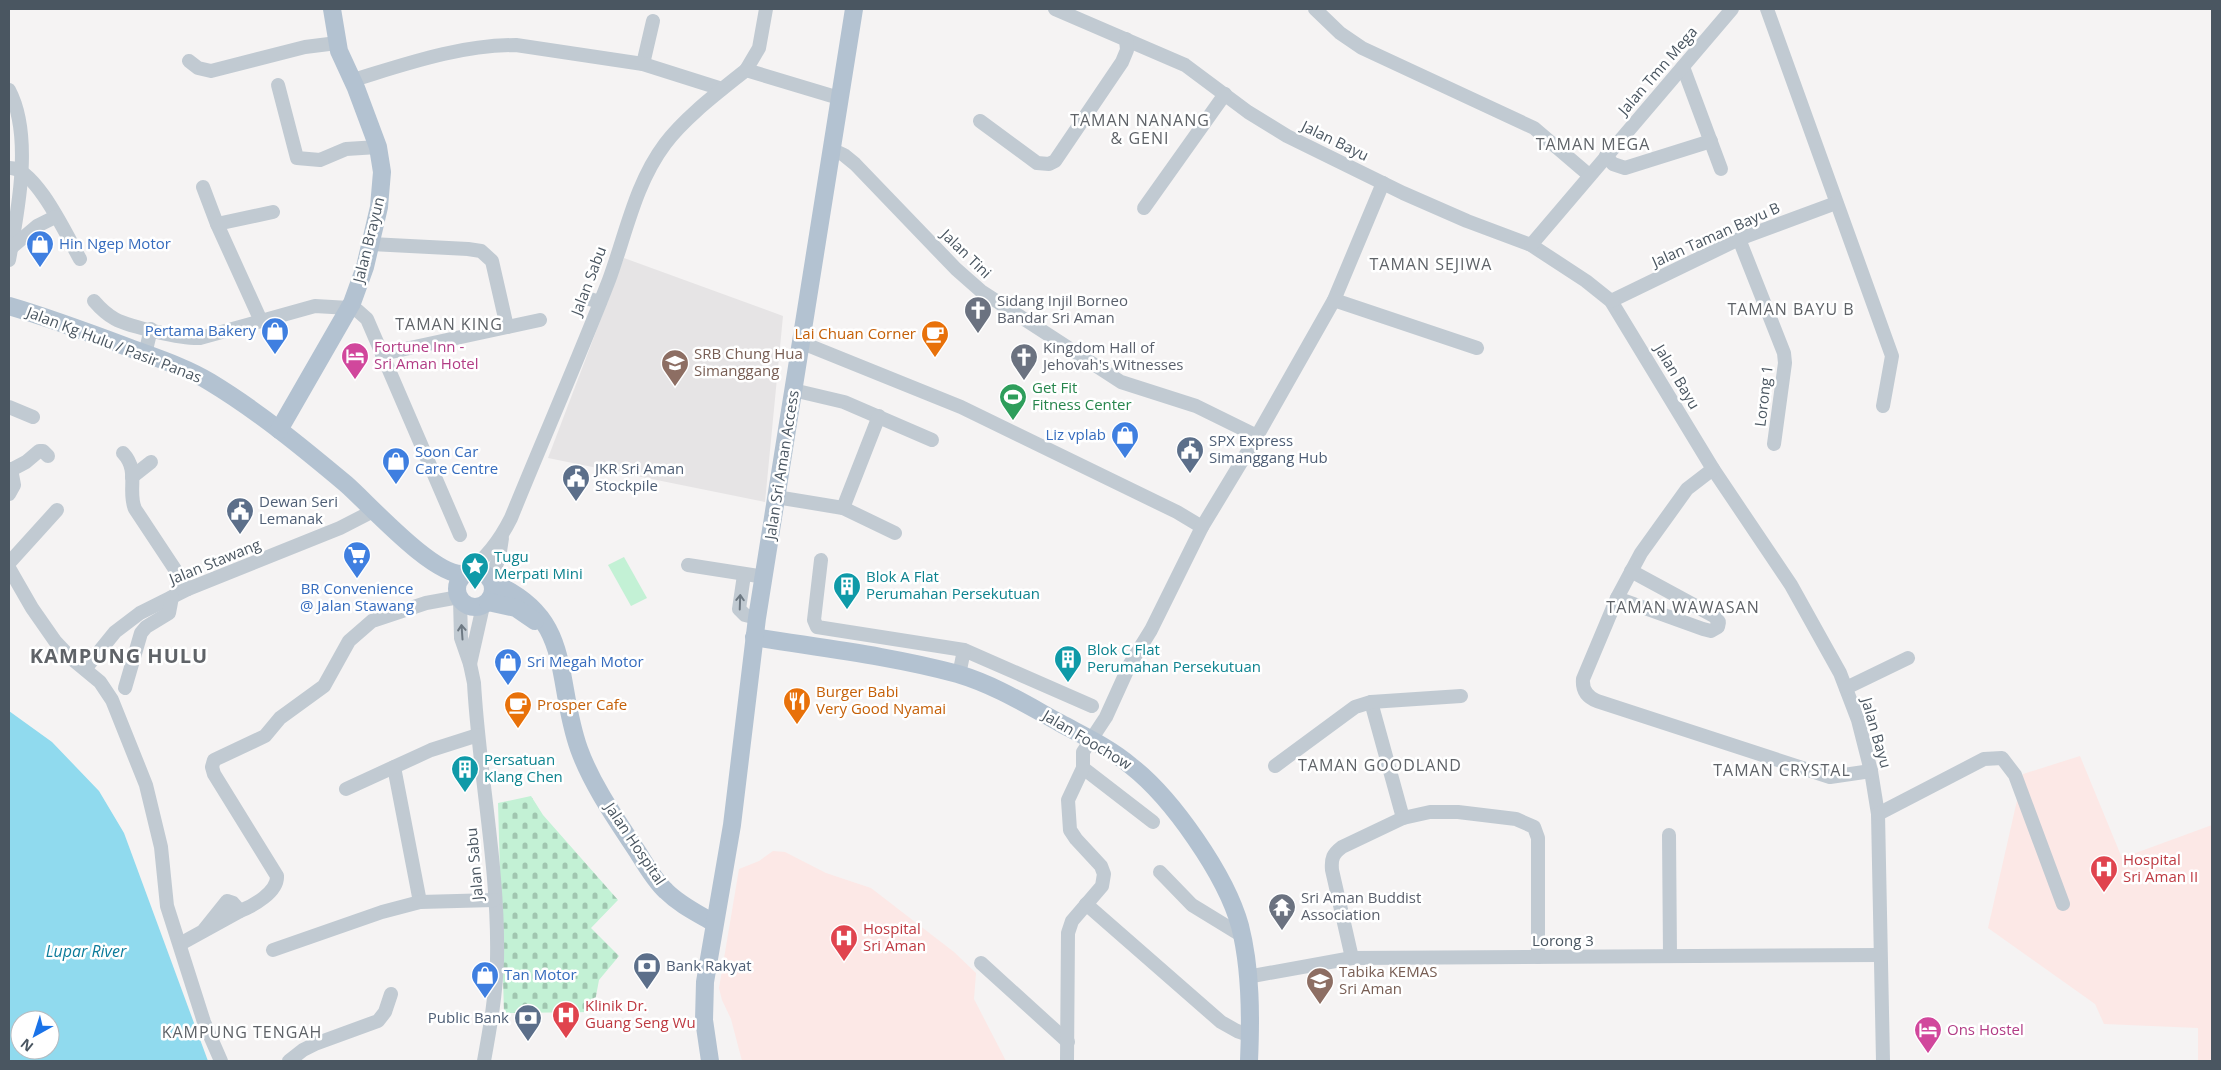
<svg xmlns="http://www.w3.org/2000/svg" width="2221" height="1070" font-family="'Open Sans',sans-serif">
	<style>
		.education { fill: #e6e4e5 }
		.medical { fill: #fce8e6 }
		.cemetery { fill: url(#cemetery-stones) }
		.garden { fill: #c3f1d5 }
		.water { fill: #90daee; fill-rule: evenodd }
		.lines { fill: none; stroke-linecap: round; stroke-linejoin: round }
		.minor { stroke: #c1cad2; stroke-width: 14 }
		.major { stroke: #b3c2d1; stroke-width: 18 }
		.oneway { stroke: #6e7983 }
		.labels { text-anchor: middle; stroke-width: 5; stroke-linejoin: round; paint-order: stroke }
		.street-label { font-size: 15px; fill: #4a5661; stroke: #fff }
		.shop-label { font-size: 15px; fill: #366cbe; stroke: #fff; text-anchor: start }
		.worship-label { font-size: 15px; fill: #5b616d; stroke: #fff; text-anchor: start }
		.food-label { font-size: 15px; fill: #c56008; stroke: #fff; text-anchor: start }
		.hotel-label { font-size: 15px; fill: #b23c85; stroke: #fff; text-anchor: start }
		.education-label { font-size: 15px; fill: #785e54; stroke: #fff; text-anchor: start }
		.leisure-label { font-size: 15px; fill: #27864d; stroke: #fff; text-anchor: start }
		.service-label { font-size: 15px; fill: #4e5e75; stroke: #fff; text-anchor: start }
		.culture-label { font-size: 15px; fill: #0d838f; stroke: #fff; text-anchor: start }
		.health-label { font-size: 15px; fill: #be3a42; stroke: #fff; text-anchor: start }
		.neighbourhood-label { font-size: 16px; letter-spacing: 1px; fill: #5f6368; stroke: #fff }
		.water-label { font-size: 16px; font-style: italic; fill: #0c7c9b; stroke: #fff }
		.district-label { font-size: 20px; font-weight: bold; letter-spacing: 1px; fill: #5f6368; stroke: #fff }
	</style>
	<defs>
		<pattern id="cemetery-stones" width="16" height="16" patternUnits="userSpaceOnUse" patternTransform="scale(1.25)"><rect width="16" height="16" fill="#c3f1d5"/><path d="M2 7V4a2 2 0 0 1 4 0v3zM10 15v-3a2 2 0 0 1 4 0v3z" fill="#a0c6b0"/></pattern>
	</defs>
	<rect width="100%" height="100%" fill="#f5f3f3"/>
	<polygon class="education" points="624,258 783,316 765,502 548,458"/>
	<g class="medical">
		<polygon points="2080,756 2122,858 2212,825 2212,1061 2198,1061 2198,1028 2104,1024 2095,1004 1988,928 2023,774"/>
		<polygon points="773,851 785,852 826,873 871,888 954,952 976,973 974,999 1006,1061 742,1061 731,1019 722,1000 719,988 739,869 759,861"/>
	</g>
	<polygon class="cemetery" points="531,796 543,815 618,900 591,928 619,956 599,980 593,1012 504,1013 498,803"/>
	<polygon class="garden" points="624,557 647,598 631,606 608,565"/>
	<path class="water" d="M9 711 52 742 99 791 124 833 208 1061H9ZM20 1020H50V1050H20Z"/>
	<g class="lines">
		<g class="minor">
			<polyline points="766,9 759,48 746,70 839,98"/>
			<polyline points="1055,9 1185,65 1248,112 1287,136 1403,193 1467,221 1531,245 1586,281 1611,301 1713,469 1791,585 1840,673 1858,720 1871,771 1878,814 1883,1061"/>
			<polyline points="1315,9 1340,33 1362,48 1534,128 1589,175"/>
			<polyline points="1767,9 1892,356 1883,406"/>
			<polyline points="189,61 198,68 211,71 305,47 337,43"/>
			<polyline points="643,64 653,21"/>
			<polyline points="1683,67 1721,169"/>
			<path d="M353 80C406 64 459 45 516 45L643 64 722 89"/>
			<polyline points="278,85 297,158 320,160 346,149 378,147"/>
			<path d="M9 90C33 135 18 211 9 260"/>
			<polyline points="980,121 1037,163 1049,164 1055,161 1122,62 1127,50 1126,39"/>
			<polyline points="831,149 844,155 855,164 956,269 981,291 1121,382 1196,406 1257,436"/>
			<polyline points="1606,156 1613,164 1625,168 1711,141"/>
			<path d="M9 168C35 166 68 238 80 259"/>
			<polyline points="203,187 217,224 261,321"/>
			<polyline points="1144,208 1225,94"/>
			<polyline points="217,224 273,212"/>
			<polyline points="1739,239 1784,353 1785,363 1774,444"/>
			<polyline points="9,243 11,248 37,226 55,217"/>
			<polyline points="371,244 468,249 481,251 492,261 507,327"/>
			<polyline points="1531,245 1732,9"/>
			<polyline points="586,298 600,302"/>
			<polyline points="1334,300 1477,348"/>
			<path d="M94 301C100 308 106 314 115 319 130 327 183 339 200 338L315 306 349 308 358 311 367 319 460 535"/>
			<polyline points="1611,301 1739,239 1836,203"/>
			<polyline points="800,342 961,407 1177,512 1202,527"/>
			<polyline points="145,354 151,329"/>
			<polyline points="382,354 540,320"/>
			<polyline points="793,390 844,402 932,440"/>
			<polyline points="9,407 33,417"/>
			<path d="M123 453C140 471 127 491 135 509L188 589"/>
			<path d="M1713 469 1687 489 1641 553 1617 598 1583 679C1582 690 1587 697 1597 701L1830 777 1871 771"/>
			<polyline points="9,471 26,462 39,451 43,451 48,456"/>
			<polyline points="132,477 151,462"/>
			<polyline points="9,494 14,485 11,469"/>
			<polyline points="776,497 843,508 895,533"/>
			<polyline points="843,508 879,416"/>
			<polyline points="821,560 814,620 817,627 964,650 1092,706"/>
			<polyline points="9,563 57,510"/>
			<polyline points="688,565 765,577"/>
			<polyline points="9,568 32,608 55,641 71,658 100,682 112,700 146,785 161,847 167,906 204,1022 221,1061"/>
			<path d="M467 572C487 558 500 540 511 518 543 439 578 360 609 280 626 234 635 184 665 144 685 117 720 91 746 70"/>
			<polyline points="744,575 739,609 745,615 757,618"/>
			<polyline points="491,578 499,558 502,538"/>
			<polyline points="1617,598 1703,629 1711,631 1718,627 1719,622 1714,616 1631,571"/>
			<path d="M460 599 461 638 470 664 474 683C479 774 499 868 497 960 496 994 490 1028 484 1061"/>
			<polyline points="470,664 483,606"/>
			<polyline points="85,669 115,632 140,613 188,589 340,528 375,510"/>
			<polyline points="959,675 964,650"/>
			<polyline points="125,688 141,633 146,627 169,613 172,597"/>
			<polyline points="1846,688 1908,658"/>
			<polyline points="1371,702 1403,818"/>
			<polyline points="1275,766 1355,707 1371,702 1461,696"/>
			<polyline points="394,767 420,902"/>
			<polyline points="1083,768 1153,822"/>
			<polyline points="346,789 431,750 478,735"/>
			<polyline points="1878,814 1984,759 2002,758 2015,775 2063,904"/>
			<polyline points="1669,835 1670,956"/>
			<polyline points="1160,872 1192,905 1241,935"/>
			<polyline points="1086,904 1221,1022 1237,1031 1249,1035"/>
			<path d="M240 911C253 906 278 892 277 876L214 774 212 767 214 760 265 736 280 718 324 686 349 641 372 621 426 603 459 597"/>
			<polyline points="180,944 240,911 233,903 227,901 203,931"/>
			<polyline points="273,950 382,912 420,902 494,900"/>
			<path d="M1352 958 1332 870C1331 858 1333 854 1342 847L1403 818 1430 812H1458L1516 819 1534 827 1538 838V957"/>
			<polyline points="981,963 1068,1042"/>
			<polyline points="1247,977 1352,958 1880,955"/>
			<polyline points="289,1061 303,1050 315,1044 378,1021 385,1012 391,994"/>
			<polyline points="1067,1061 1068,933 1072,921 1102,886 1104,874 1101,866 1076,839 1070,830 1068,800 1083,768 1083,752 1106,717 1130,664 1151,630 1202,527 1257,436 1334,300 1383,183"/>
		</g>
		<g class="major">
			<path d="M9 306C50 318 90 333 130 348 157 358 185 367 210 382 258 411 303 448 346 484 370 505 434 577 464 574"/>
			<polyline points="279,430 352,303 365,267 379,207 382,172 378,147 356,88 339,51 332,9"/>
			<circle cx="475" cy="589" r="18"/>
			<path d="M493 583C575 618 554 679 579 749 592 785 616 819 637 851 646 865 654 880 666 891 680 905 697 913 714 923"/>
			<polyline points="488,602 516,608 535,621"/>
			<path d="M754 637C822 648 892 656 958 674 995 685 1027 705 1060 723 1084 736 1110 748 1131 766 1172 798 1226 875 1240 926 1251 969 1251 1017 1249 1061"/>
			<polyline points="710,1061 704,1020 705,982 732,825 757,618 854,9"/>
		</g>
	</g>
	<defs><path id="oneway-shaft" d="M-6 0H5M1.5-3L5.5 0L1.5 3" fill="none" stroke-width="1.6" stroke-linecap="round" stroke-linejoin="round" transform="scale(1.25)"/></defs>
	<g class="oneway">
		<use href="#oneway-shaft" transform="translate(740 602) rotate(-88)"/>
		<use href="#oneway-shaft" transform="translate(462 632) rotate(-94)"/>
	</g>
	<defs>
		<g id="shop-pin" transform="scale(1.4375)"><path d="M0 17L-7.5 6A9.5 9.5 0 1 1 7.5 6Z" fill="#3f7fe0" stroke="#fff"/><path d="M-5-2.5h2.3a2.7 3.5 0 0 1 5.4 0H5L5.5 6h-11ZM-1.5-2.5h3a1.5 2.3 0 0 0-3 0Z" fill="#fff"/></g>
		<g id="church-pin" transform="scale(1.4375)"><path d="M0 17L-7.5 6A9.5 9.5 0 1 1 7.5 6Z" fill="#6b7280" stroke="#fff"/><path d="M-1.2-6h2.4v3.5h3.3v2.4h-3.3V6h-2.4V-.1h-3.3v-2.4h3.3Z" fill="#fff"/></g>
		<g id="cafe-pin" transform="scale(1.4375)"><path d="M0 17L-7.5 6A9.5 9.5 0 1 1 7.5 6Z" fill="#e8710a" stroke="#fff"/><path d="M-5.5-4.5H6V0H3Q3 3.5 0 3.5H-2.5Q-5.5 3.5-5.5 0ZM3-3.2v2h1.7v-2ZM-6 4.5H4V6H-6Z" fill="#fff"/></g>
		<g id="hotel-pin" transform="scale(1.4375)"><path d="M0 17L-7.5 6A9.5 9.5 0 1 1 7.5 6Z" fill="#d1479c" stroke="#fff"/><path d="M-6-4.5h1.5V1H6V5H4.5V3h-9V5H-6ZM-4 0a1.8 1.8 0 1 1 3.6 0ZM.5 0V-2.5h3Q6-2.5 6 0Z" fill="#fff"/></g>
		<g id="school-pin" transform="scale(1.4375)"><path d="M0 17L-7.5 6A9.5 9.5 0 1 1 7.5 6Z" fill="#8d6e63" stroke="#fff"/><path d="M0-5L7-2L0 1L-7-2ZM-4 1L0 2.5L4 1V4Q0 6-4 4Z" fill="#fff"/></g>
		<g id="stadium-pin" transform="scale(1.4375)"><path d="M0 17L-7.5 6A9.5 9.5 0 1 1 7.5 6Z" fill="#2e9e5b" stroke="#fff"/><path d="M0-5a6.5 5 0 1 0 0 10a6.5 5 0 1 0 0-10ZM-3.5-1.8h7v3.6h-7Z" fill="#fff"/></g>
		<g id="civic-pin" transform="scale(1.4375)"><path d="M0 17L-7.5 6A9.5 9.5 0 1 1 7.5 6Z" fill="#5c6f8a" stroke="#fff"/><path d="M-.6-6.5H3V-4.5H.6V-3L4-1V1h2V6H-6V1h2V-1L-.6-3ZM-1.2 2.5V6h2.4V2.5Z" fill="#fff"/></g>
		<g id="supermarket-pin" transform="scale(1.4375)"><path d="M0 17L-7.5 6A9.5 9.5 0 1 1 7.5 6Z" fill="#3f7fe0" stroke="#fff"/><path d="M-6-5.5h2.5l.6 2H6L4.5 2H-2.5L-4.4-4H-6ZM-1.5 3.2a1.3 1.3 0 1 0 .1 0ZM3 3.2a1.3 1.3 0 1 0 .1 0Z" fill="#fff"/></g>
		<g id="sight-pin" transform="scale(1.4375)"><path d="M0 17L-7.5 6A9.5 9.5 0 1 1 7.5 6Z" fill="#0f9aa8" stroke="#fff"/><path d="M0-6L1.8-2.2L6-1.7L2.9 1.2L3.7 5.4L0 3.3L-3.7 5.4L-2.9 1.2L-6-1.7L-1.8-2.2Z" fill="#fff"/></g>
		<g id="building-pin" transform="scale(1.4375)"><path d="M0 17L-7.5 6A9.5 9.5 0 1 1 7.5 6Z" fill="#0f9aa8" stroke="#fff"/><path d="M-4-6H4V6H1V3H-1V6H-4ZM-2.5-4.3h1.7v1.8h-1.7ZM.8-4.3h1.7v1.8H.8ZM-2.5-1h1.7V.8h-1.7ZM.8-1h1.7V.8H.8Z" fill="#fff"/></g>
		<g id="restaurant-pin" transform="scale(1.4375)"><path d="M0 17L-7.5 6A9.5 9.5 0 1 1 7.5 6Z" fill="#e8710a" stroke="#fff"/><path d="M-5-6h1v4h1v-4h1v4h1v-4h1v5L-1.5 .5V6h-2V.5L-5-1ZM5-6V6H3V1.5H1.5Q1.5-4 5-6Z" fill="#fff"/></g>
		<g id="hospital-pin" transform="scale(1.4375)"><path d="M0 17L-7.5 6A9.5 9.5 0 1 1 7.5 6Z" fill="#e0444e" stroke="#fff"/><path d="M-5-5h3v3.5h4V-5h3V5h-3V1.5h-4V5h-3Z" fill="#fff"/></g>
		<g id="temple-pin" transform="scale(1.4375)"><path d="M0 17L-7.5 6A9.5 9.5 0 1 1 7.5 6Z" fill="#6b7280" stroke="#fff"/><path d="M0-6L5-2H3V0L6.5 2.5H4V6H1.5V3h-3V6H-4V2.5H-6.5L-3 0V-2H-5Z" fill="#fff"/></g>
		<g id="bank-pin" transform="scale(1.4375)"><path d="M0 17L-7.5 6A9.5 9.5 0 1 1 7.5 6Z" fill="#5c6f8a" stroke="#fff"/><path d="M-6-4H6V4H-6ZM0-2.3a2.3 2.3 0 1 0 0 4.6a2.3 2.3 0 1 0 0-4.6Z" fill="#fff"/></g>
	</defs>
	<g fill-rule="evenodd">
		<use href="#shop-pin" x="40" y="244"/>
		<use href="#church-pin" x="978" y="310"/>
		<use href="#shop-pin" x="275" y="331"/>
		<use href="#cafe-pin" x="935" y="334"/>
		<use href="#hotel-pin" x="355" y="356"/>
		<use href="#church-pin" x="1024" y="357"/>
		<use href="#school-pin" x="675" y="363"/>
		<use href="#stadium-pin" x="1013" y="397"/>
		<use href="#shop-pin" x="1125" y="435"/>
		<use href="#civic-pin" x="1190" y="450"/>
		<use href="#shop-pin" x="396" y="461"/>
		<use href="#civic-pin" x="576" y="478"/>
		<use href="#civic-pin" x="240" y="511"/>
		<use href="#supermarket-pin" x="357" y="555"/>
		<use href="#sight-pin" x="475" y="566"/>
		<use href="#building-pin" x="847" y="586"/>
		<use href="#building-pin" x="1068" y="659"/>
		<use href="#shop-pin" x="508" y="662"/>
		<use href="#restaurant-pin" x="797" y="701"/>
		<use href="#cafe-pin" x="518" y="705"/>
		<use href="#building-pin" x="465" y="769"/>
		<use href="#hospital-pin" x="2104" y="869"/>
		<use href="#temple-pin" x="1282" y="907"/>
		<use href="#hospital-pin" x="844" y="938"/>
		<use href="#bank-pin" x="647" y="966"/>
		<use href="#shop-pin" x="485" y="975"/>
		<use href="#school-pin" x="1320" y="981"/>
		<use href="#hospital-pin" x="566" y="1015"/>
		<use href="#bank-pin" x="528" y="1018"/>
		<use href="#hotel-pin" x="1928" y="1030"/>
	</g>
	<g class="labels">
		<g class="street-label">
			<text transform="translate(1658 71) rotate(-49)" y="5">Jalan Tmn Mega</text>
			<text transform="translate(1335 141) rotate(26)" y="5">Jalan Bayu</text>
			<text transform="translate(1716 235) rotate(-24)" y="5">Jalan Taman Bayu B</text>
			<text transform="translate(369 240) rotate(-76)" y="5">Jalan Brayun</text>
			<text transform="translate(966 254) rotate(44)" y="5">Jalan Tini</text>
			<text transform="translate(589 281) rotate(-69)" y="5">Jalan Sabu</text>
			<text transform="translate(114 345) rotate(21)" y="5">Jalan Kg Hulu / Pasir Panas</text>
			<text transform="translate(1677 377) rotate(59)" y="5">Jalan Bayu</text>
			<text transform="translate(1764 396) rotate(-83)" y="5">Lorong 1</text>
			<text transform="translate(782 465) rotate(-81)" y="5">Jalan Sri Aman Access</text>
			<text transform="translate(215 562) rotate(-22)" y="5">Jalan Stawang</text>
			<text transform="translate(1876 733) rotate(74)" y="5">Jalan Bayu</text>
			<text transform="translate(1087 740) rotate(31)" y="5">Jalan Foochow</text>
			<text transform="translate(635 844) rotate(56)" y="5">Jalan Hospital</text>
			<text transform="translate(475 864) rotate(-95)" y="5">Jalan Sabu</text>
			<text x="1563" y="946">Lorong 3</text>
		</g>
		<g class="shop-label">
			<text x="59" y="249">Hin Ngep Motor</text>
			<text x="256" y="336" text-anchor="end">Pertama Bakery</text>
			<text x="1106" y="440" text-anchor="end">Liz vplab</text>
			<text x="415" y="457">Soon Car<tspan x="415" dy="17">Care Centre</tspan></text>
			<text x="357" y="594" text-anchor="middle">BR Convenience<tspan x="357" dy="17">@ Jalan Stawang</tspan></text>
			<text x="527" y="667">Sri Megah Motor</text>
			<text x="504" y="980">Tan Motor</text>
		</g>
		<g class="worship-label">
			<text x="997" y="306">Sidang Injil Borneo<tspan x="997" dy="17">Bandar Sri Aman</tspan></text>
			<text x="1043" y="353">Kingdom Hall of<tspan x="1043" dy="17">Jehovah's Witnesses</tspan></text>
			<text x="1301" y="903">Sri Aman Buddist<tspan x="1301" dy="17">Association</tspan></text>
		</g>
		<g class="food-label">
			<text x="916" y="339" text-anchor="end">Lai Chuan Corner</text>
			<text x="816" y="697">Burger Babi<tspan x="816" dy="17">Very Good Nyamai</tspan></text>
			<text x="537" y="710">Prosper Cafe</text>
		</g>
		<g class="hotel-label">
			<text x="374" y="352">Fortune Inn -<tspan x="374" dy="17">Sri Aman Hotel</tspan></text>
			<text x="1947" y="1035">Ons Hostel</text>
		</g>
		<g class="education-label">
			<text x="694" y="359">SRB Chung Hua<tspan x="694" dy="17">Simanggang</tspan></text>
			<text x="1339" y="977">Tabika KEMAS<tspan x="1339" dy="17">Sri Aman</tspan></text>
		</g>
		<g class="leisure-label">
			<text x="1032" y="393">Get Fit<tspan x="1032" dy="17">Fitness Center</tspan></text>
		</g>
		<g class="service-label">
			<text x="1209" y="446">SPX Express<tspan x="1209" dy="17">Simanggang Hub</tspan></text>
			<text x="595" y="474">JKR Sri Aman<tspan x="595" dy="17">Stockpile</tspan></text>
			<text x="259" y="507">Dewan Seri<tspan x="259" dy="17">Lemanak</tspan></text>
			<text x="666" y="971">Bank Rakyat</text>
			<text x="509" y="1023" text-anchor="end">Public Bank</text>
		</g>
		<g class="culture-label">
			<text x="494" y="562">Tugu<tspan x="494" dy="17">Merpati Mini</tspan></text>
			<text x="866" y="582">Blok A Flat<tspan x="866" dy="17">Perumahan Persekutuan</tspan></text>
			<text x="1087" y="655">Blok C Flat<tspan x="1087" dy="17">Perumahan Persekutuan</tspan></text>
			<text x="484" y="765">Persatuan<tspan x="484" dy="17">Klang Chen</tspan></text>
		</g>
		<g class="health-label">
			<text x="2123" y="865">Hospital<tspan x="2123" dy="17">Sri Aman II</tspan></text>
			<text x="863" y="934">Hospital<tspan x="863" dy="17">Sri Aman</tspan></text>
			<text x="585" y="1011">Klinik Dr.<tspan x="585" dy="17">Guang Seng Wu</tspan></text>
		</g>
		<g class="neighbourhood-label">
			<text x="1140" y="126">TAMAN NANANG<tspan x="1140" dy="18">&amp; GENI</tspan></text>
			<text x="1593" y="150">TAMAN MEGA</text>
			<text x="1431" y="270">TAMAN SEJIWA</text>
			<text x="1791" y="315">TAMAN BAYU B</text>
			<text x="449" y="330">TAMAN KING</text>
			<text x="1683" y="613">TAMAN WAWASAN</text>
			<text x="1380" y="771">TAMAN GOODLAND</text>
			<text x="1782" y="776">TAMAN CRYSTAL</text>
			<text x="242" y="1038">KAMPUNG TENGAH</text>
		</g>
		<g class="water-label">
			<text x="86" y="957">Lupar River</text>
		</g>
		<g class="district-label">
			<text x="119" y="663">KAMPUNG HULU</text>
		</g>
	</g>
	<rect width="2221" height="1070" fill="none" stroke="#4a5661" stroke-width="20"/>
	<g transform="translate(35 1035) rotate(219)"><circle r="24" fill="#ffffff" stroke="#b7bbc0"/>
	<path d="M0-4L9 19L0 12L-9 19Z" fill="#1a73e8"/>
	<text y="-8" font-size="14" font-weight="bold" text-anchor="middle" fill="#4a5661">N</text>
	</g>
</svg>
